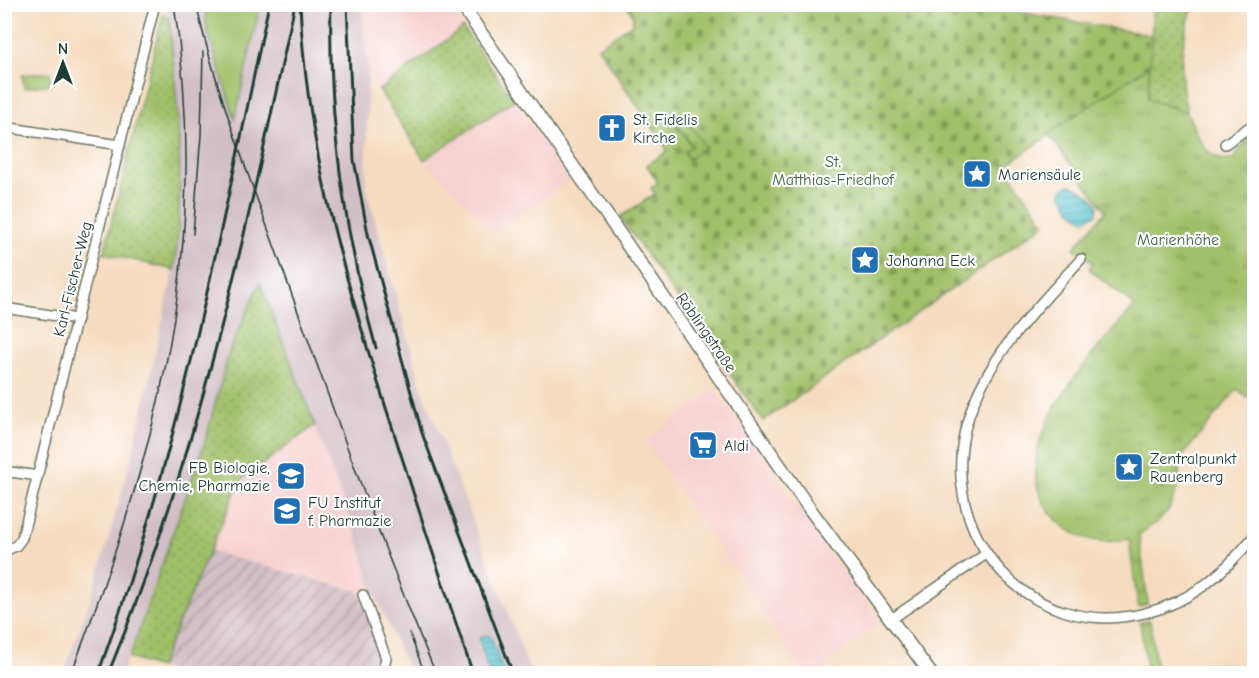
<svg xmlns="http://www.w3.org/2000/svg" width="1259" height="678" font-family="'Comic Neue',sans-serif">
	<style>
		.built { fill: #f7d0d0 }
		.industrial { fill: url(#industrial-furrows) }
		.railway { fill: #d2bec5 }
		.grass { fill: #9fc068; stroke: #5f7e4e; stroke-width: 1.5 }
		.cemetery { fill: url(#cemetery-stones); stroke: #5f7e4e; stroke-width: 1.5 }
		.park { fill: url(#park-tufts); stroke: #5f7e4e; stroke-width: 1.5 }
		.garden { fill: url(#garden-dots); stroke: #5f7e4e; stroke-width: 1.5 }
		.water { fill: url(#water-rules); stroke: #3b8081; stroke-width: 1.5 }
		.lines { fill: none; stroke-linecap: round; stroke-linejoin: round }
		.minor-casing { stroke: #6a7465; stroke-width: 12 }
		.tertiary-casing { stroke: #6a7465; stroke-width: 15 }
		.minor { stroke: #fff; stroke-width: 9 }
		.tertiary { stroke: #fff; stroke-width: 12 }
		.tram { stroke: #1f3d34; stroke-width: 1.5 }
		.rail { stroke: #1f3d34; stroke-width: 3 }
		.labels { text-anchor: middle; stroke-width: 4.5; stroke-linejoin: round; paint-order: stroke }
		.poi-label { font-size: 16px; fill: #1f3d34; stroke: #fff; text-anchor: start }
		.park-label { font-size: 16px; fill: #456444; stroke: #fff }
		.street-label { font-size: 16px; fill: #1f3d34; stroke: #fff }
	</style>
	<defs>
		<pattern id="industrial-furrows" width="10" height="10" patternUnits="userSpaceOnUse" patternTransform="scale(1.5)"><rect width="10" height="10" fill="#d2bec5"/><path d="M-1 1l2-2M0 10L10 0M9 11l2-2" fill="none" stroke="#aa9ca1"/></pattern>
		<pattern id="cemetery-stones" width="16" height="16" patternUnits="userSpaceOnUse" patternTransform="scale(1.5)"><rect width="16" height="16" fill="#9fc068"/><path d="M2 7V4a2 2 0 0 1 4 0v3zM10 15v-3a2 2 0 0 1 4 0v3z" fill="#819d56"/></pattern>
		<pattern id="park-tufts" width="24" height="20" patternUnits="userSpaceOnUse" patternTransform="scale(1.5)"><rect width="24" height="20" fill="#9fc068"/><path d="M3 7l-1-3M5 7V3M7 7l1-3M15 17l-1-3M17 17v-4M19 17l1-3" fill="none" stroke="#819d56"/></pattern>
		<pattern id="garden-dots" width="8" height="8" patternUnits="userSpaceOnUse" patternTransform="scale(1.5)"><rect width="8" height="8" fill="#9fc068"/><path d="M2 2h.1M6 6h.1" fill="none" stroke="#819d56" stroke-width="1.8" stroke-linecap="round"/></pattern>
		<pattern id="water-rules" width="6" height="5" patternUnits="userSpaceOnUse" patternTransform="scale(1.5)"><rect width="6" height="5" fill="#57c4ce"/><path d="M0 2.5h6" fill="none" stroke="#47a0a8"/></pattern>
	</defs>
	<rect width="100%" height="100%" fill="#fff"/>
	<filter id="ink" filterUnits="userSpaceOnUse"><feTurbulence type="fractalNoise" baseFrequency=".0167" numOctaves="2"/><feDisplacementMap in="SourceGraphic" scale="12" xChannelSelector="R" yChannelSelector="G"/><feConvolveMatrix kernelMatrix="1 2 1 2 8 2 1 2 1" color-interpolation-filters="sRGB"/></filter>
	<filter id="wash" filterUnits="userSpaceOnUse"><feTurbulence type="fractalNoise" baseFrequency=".008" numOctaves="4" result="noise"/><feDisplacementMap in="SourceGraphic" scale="24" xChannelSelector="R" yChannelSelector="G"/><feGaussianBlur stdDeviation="1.35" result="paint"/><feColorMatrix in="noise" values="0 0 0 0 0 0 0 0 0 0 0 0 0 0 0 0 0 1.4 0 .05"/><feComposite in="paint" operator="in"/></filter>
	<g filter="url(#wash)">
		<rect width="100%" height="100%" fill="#f5dbbf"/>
		<g class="built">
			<polygon points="361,5 449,5 463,28 379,90 368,70"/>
			<polygon points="514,100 569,180 494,232 424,160"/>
			<polygon points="715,389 834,559 881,622 825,664 832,673 803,673 740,577 645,441"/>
			<polygon points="315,425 359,542 372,587 360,592 209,551 240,481"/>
		</g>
		<polygon class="industrial" points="209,551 360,592 381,653 381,673 177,674 159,668"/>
		<polygon class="railway" points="166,5 206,5 206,26 235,117 260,5 361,5 368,70 366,188 422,388 531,673 409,673 372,587 359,542 260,284 229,352 205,442 122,673 63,674 95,586 132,456 174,270 180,208 178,120"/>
		<polygon class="grass" points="206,5 260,5 235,119 206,26"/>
		<polygon class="cemetery" points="626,4 977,5 1152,35 1150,65 1005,166 1045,224 763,421 620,217 655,194 651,188 658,183 647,165 668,151 598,47 632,24 633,15"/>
		<g class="park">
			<path d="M1150 65 1148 99 1187 112C1196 132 1205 165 1233 159L1248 138 1254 134V402L1237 389 1180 459 1179 483 1169 509 1161 519 1139 535 1148 604 1138 607 1129 539C1103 545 1078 540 1058 521 990 456 1093 354 1135 306L1089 269 1093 263 1074 248 1106 211 1048 134Z"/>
			<polygon points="50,72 51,84 24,88 22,75"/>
			<polygon points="1150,620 1157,673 1147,673 1140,622"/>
		</g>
		<g class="garden">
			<path d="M1153 5H1194C1180 40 1178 75 1187 112L1148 99Z"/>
			<path d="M163 14 169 19C178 102 185 189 174 270L104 253Z"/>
			<polygon points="463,28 514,100 424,160 379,90"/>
			<polygon points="682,113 705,147 689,159 684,152 692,146 673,119"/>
			<polygon points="260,283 315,425 240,481 159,668 129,658 205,442 229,352"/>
		</g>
		<g class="water">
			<path d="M1069 185C1080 187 1092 196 1098 205L1097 214 1084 220 1071 210 1062 194 1063 188Z"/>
			<polygon points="487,635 491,637 504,673 489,673 479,638"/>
		</g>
	</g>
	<g filter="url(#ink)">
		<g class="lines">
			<g class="minor-casing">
				<g id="minor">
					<polyline points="4,127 120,145"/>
					<polyline points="1225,144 1254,124"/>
					<path d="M1081 259C1036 309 984 359 966 426 937 537 1031 642 1145 613 1192 602 1225 572 1254 536"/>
					<polyline points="4,308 77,319"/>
					<polyline points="4,471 38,476"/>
					<polyline points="4,551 16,546 22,538 155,4"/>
					<polyline points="363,595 386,658 382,674"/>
					<polyline points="890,620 986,554"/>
				</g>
			</g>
			<g class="tertiary-casing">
				<polyline id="tertiary" points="461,4 807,505 931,674"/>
			</g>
			<use href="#minor" class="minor"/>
			<use href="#tertiary" class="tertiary"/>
			<g class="tram">
				<path d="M196 4C218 100 255 192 288 284 335 415 382 546 436 674"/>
				<polyline points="193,234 201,135 203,52"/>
				<polyline points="409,632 425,674"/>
				<path d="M71 674C158 446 212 250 174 4"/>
			</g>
			<g class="rail">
				<path d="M300 4C306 145 344 277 387 411 415 498 443 586 473 674"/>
				<path d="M331 4C328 121 345 236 376 348"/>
				<polyline points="347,4 354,160 368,234 422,433 513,674"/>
				<path d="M98 674C178 457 221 230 269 4"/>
				<path d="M108 674C198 458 246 232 295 4"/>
			</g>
		</g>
	</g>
	<defs>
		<g id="church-square" transform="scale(1.5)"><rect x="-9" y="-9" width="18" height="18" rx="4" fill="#1f6fb2" stroke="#fff"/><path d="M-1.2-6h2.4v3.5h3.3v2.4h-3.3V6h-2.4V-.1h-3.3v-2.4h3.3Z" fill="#fff"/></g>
		<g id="sight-square" transform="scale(1.5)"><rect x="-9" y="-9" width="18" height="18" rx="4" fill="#1f6fb2" stroke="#fff"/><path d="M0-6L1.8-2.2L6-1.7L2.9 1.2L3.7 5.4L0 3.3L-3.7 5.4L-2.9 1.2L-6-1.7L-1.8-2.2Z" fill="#fff"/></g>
		<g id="supermarket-square" transform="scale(1.5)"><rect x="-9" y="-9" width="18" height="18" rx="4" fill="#1f6fb2" stroke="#fff"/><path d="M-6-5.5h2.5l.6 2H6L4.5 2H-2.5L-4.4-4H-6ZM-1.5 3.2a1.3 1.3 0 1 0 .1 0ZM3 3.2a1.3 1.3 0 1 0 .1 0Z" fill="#fff"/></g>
		<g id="university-square" transform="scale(1.5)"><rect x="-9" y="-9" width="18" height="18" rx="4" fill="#1f6fb2" stroke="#fff"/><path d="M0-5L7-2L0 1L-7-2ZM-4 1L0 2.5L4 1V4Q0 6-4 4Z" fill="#fff"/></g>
	</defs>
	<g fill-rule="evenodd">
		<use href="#church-square" x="612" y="128"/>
		<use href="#sight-square" x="977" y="174"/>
		<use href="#sight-square" x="865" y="260"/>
		<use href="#supermarket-square" x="703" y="445"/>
		<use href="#sight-square" x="1129" y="467"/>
		<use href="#university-square" x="291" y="476"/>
		<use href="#university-square" x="287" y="511"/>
	</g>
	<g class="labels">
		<g class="poi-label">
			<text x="633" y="125">St. Fidelis<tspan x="633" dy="18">Kirche</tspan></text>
			<text x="998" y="180">Mariensäule</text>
			<text x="886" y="266">Johanna Eck</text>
			<text x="724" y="451">Aldi</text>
			<text x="1150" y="464">Zentralpunkt<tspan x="1150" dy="18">Rauenberg</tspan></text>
			<text x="270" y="473" text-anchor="end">FB Biologie,<tspan x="270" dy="18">Chemie, Pharmazie</tspan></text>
			<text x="308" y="508">FU Institut<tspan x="308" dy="18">f. Pharmazie</tspan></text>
		</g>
		<g class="park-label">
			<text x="833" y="167">St.<tspan x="833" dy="18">Matthias-Friedhof</tspan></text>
			<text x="1178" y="245">Marienhöhe</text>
		</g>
		<g class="street-label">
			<text transform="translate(72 279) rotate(-76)" y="6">Karl-Fischer-Weg</text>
			<text transform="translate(707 332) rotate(55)" y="6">Röblingstraße</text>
		</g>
	</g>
	<rect width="1259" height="678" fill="none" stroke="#fff" stroke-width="24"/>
	<g transform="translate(63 63)" stroke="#ffffff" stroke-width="4.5" paint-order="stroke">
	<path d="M0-4.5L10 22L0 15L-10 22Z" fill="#1f3d34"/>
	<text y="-9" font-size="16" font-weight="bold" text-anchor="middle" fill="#1f3d34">N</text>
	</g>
</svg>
